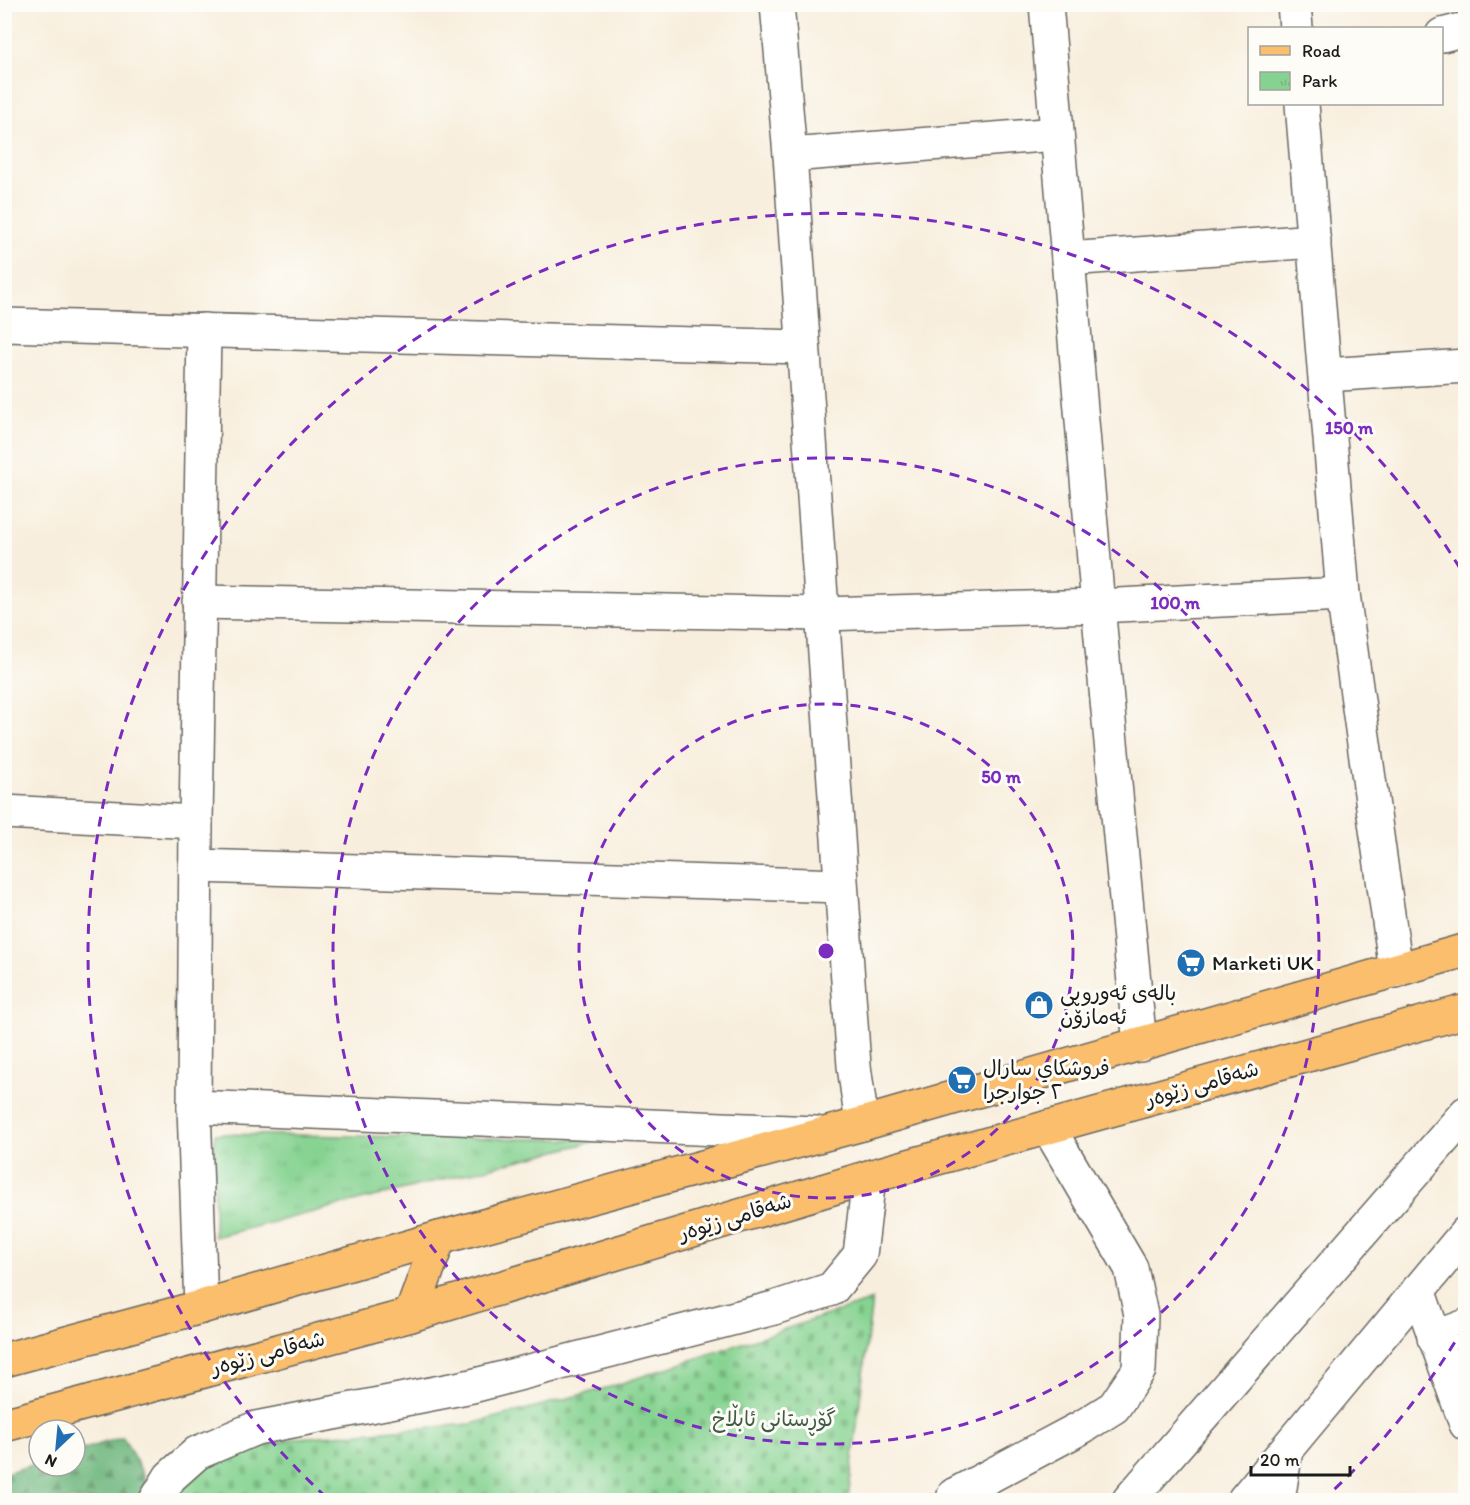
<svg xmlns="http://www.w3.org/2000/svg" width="1470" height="1505" font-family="Itim,'Playpen Sans Arabic',sans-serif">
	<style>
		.forest { fill: url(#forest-firs); stroke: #44684c; stroke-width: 1.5 }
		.cemetery { fill: url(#cemetery-stones); stroke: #517856; stroke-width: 1.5 }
		.park { fill: url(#park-tufts); stroke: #517856; stroke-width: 1.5 }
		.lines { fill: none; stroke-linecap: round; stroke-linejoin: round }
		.minor-casing { stroke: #696660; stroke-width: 36 }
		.major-casing { stroke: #696660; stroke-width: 36 }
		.minor { stroke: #fff; stroke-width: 33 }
		.major { stroke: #fabe6d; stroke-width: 33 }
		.ring { fill: none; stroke: #7b2cbf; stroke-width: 3; stroke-dasharray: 10 8 }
		.labels { text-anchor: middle; stroke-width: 6; stroke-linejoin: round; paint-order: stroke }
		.poi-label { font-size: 21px; fill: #1c1c1c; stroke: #fdfcf7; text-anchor: start }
		.street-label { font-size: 21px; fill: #1c1c1c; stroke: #fdfcf7 }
		.park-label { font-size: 21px; fill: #415c45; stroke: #fdfcf7 }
		.centre { fill: #7b2cbf; stroke: #fdfcf7; stroke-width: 3 }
		.ring-label { font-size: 18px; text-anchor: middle; font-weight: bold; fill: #7b2cbf; stroke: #fdfcf7; stroke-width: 6; stroke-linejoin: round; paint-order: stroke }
	</style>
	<defs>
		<pattern id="forest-firs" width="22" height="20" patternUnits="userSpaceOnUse" patternTransform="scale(1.5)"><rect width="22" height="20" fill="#6cb57b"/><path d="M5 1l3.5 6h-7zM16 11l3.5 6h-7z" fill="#589264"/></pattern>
		<pattern id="cemetery-stones" width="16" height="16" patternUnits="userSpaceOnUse" patternTransform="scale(1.5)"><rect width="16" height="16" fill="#86d391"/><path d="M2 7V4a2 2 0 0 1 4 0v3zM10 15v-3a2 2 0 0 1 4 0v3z" fill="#73b57c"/></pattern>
		<pattern id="park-tufts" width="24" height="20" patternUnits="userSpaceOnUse" patternTransform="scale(1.5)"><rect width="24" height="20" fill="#86d391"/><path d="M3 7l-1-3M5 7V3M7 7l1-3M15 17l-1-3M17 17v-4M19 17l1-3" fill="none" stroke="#73b57c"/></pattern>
	</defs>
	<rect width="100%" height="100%" fill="#fdfcf7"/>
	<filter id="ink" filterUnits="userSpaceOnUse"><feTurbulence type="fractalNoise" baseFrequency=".0167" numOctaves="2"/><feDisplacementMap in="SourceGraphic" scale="12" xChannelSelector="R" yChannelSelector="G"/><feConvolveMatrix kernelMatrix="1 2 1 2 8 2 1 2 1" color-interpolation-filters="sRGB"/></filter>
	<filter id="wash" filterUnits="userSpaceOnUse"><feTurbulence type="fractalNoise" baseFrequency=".008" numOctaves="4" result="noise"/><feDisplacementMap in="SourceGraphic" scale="24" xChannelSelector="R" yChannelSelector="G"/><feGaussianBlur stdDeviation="1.35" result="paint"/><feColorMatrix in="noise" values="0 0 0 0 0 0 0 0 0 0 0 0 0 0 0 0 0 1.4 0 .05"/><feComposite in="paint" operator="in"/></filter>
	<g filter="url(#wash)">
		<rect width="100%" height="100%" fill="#f8eedd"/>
		<polygon class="forest" points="123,1437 157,1500 5,1500 5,1473 39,1463 39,1466 75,1466 75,1452"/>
		<polygon class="cemetery" points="872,1300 848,1500 167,1500 213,1461 253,1448 298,1438 471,1424 610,1387"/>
		<polygon class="park" points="215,1134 600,1140 214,1237"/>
	</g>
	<g filter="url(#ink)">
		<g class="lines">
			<g class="minor-casing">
				<g id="minor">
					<polyline points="777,4 790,155 854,1066 862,1124"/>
					<polyline points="1046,4 1098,606 1140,1045"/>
					<polyline points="1294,4 1296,28"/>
					<polyline points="1442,35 1466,29"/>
					<polyline points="1302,104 1343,594 1396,971"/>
					<polyline points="790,155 1057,134"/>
					<polyline points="1068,259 1314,241"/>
					<polyline points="4,325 803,347"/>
					<polyline points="1325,375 1466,366"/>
					<polyline points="199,602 822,614 1098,606 1343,594"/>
					<polyline points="4,812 196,822"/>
					<polyline points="195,866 841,886"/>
					<polyline points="194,1107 816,1133"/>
					<polyline points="1418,1290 1466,1424"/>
					<polyline points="201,1307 194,1107 196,822 204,330"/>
					<polyline points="1434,1338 1466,1326"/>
					<polyline points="954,1495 1082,1427 1114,1407 1139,1370 1141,1315 1131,1268 1048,1127"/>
					<polyline points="156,1500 170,1477 197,1453 256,1428 472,1386 774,1308 832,1289 860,1255 869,1177"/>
					<polyline points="1129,1500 1466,1113"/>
					<polyline points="1244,1500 1466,1233"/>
					<polyline points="1278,1500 1286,1450"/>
				</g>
			</g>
			<g class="major-casing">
				<g id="major">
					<polyline points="411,1315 439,1238"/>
					<polyline points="4,1360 201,1307 439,1238 862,1124 1466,950"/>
					<polyline points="4,1425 411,1315 869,1177 1466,1011"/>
				</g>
			</g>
			<use href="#minor" class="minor"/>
			<use href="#major" class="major"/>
		</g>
	</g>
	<g class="ring">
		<circle cx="826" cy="951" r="247"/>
		<circle cx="826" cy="951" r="493"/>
		<path d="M1464 1327A740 740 0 0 1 1326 1497M326 1497A740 740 0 1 1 1464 575"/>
	</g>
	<defs>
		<g id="supermarket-disc" transform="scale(1.5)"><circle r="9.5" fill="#1f6fb2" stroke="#fdfcf7"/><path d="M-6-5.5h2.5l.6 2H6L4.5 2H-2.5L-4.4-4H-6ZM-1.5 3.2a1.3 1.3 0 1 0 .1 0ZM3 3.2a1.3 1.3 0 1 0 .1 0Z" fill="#fff"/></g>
		<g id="shop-disc" transform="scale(1.5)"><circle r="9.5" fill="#1f6fb2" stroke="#fdfcf7"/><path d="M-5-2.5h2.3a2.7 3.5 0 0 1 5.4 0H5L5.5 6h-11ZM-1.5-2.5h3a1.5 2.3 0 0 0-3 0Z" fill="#fff"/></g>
	</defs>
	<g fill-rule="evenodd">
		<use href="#supermarket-disc" x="1191" y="963"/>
		<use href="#shop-disc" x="1039" y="1005"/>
		<use href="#supermarket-disc" x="962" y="1080"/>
	</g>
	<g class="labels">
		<g class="poi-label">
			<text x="1212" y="970">Marketi UK</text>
			<text x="1060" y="1000">بالەی ئەوروپی<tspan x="1060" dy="24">ئەمازۆن</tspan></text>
			<text x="983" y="1075">فروشكاي سارال<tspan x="983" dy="24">٢ جوارجرا</tspan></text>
		</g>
		<g class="street-label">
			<text transform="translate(1202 1084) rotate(-16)" y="7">شەقامی زێوەر</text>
			<text transform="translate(735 1217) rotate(-17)" y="7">شەقامی زێوەر</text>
			<text transform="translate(268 1353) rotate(-15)" y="7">شەقامی زێوەر</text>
		</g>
		<g class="park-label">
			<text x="774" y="1426">گۆڕستانی ئابڵاخ</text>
		</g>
	</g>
	<circle cx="826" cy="951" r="9" class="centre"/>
	<g class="ring-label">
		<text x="1349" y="434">150 m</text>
		<text x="1175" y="609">100 m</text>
		<text x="1001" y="783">50 m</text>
	</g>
	<rect width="1470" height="1505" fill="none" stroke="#fdfcf7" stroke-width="24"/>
	<rect x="1248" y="27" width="195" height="78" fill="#fdfcf7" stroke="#a3a29f" stroke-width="1.5"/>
	<rect x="1260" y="46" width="30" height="9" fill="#fabe6d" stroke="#a3a29f" stroke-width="1.5"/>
	<text x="1302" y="57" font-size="18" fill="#1c1c1c">Road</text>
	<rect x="1260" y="72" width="30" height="18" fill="url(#park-tufts)" stroke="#a3a29f" stroke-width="1.5"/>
	<text x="1302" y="87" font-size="18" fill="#1c1c1c">Park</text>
	<g transform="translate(57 1448) rotate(206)"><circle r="28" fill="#fdfcf7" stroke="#a3a29f" stroke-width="1.5"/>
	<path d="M0-4.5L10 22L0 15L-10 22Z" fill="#1f6fb2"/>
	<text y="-9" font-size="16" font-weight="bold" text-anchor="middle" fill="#1c1c1c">N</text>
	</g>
	<path d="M1251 1466v9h99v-9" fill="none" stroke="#1c1c1c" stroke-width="3"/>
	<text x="1260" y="1466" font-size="18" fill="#1c1c1c" stroke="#fdfcf7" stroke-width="4.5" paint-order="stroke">20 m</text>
</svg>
